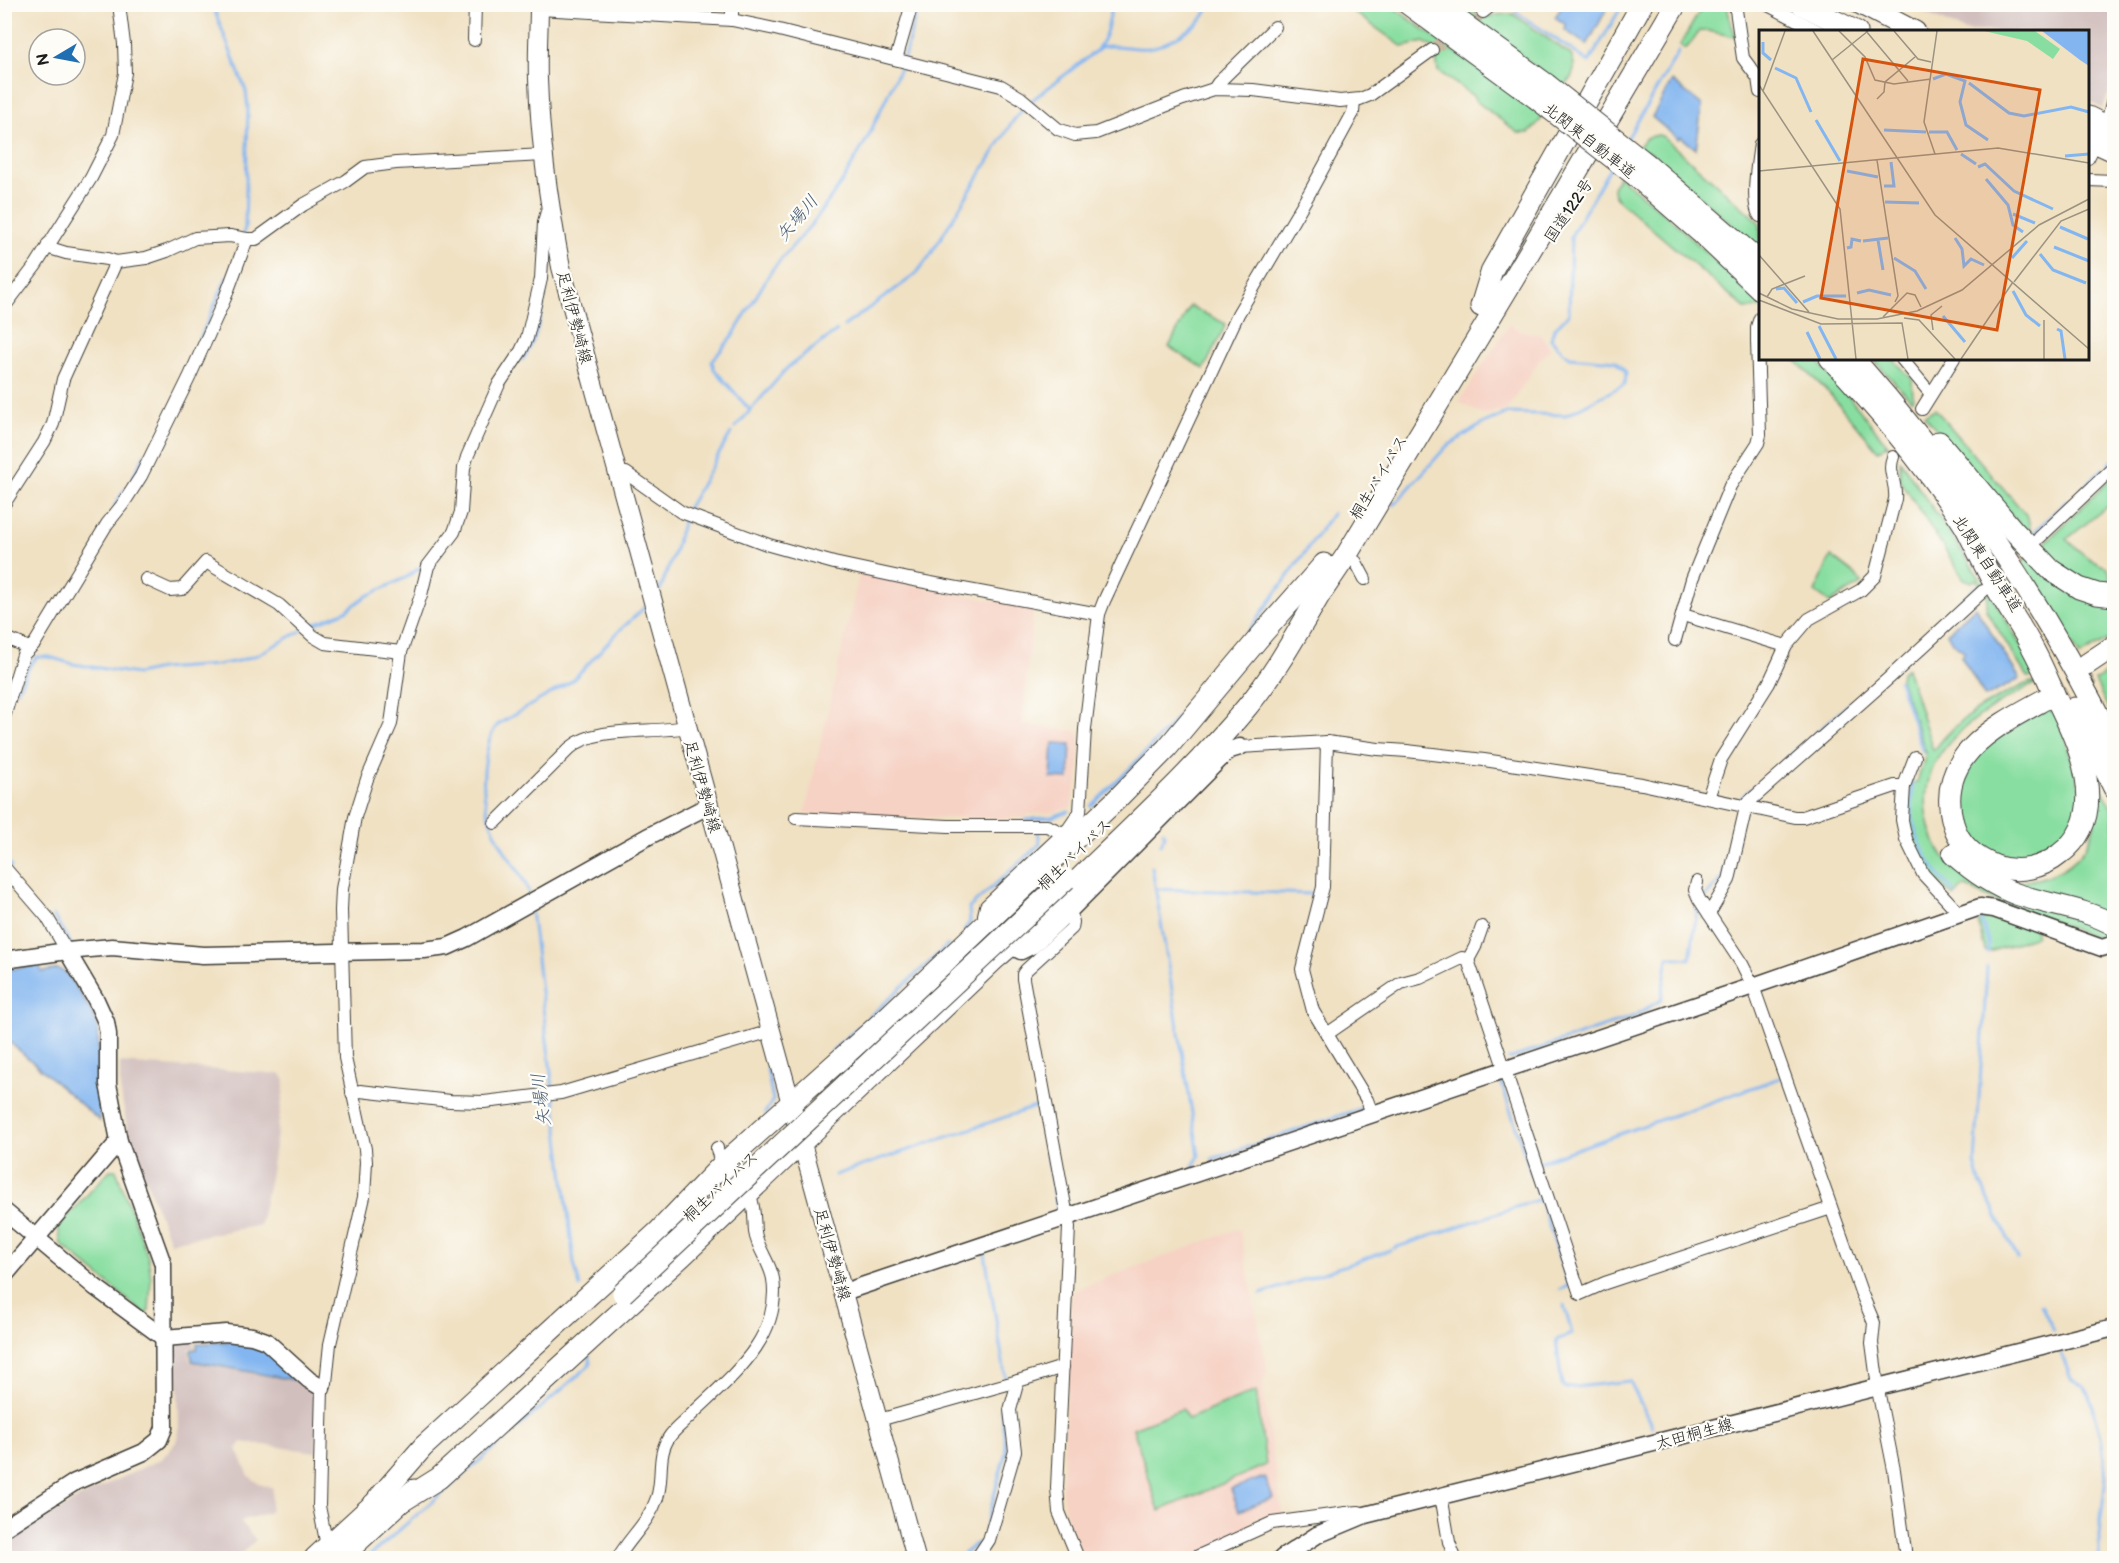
<svg xmlns="http://www.w3.org/2000/svg" width="2119" height="1563" font-family="'Balsamiq Sans','Klee One',sans-serif">
	<style>
		.built { fill: #f6d2c4 }
		.industrial { fill: #d1bfbe }
		.green { fill: #88dea0; stroke: #527d5e; stroke-width: 1.5 }
		.water { fill: #83b6f0; stroke: #506986; stroke-width: 1.5 }
		.lines { fill: none; stroke-linecap: round; stroke-linejoin: round }
		.stream { stroke: #83b6f0; stroke-width: 3 }
		.street-tunnel { stroke: #c6baa2; stroke-width: 12; stroke-dasharray: 12 6; stroke-linecap: butt }
		.highway-tunnel { stroke: #c6baa2; stroke-width: 21; stroke-dasharray: 21 10; stroke-linecap: butt }
		.street-casing { stroke: #3c3a35; stroke-width: 14 }
		.secondary-casing { stroke: #3c3a35; stroke-width: 19 }
		.primary-casing { stroke: #3c3a35; stroke-width: 20 }
		.highway-casing { stroke: #3c3a35; stroke-width: 23 }
		.street { stroke: #fff; stroke-width: 12 }
		.secondary { stroke: #fff; stroke-width: 16 }
		.primary { stroke: #fff; stroke-width: 18 }
		.highway { stroke: #fff; stroke-width: 21 }
		.highway-bridge-casing { stroke: #3c3a35; stroke-width: 23; stroke-linecap: butt }
		.highway-bridge { stroke: #fff; stroke-width: 21 }
		.labels { text-anchor: middle; stroke-width: 4.5; stroke-linejoin: round; paint-order: stroke }
		.street-label { font-size: 16px; fill: #1c1c1c; stroke: #fdfcf7 }
		.water-label { font-size: 18px; font-style: italic; fill: #455a71; stroke: #fdfcf7 }
		.inset-river { fill: none; stroke: #83b6f0; stroke-width: 3 }
		.inset-road { fill: none; stroke: #9b9280; stroke-width: 1.5 }
		.view { fill: #d4530e; fill-opacity: 0.15; stroke: #d4530e; stroke-width: 3 }
		.inset-edge { fill: none; stroke: #1c1c1c; stroke-width: 3 }
	</style>
	<rect width="100%" height="100%" fill="#fdfcf7"/>
	<filter id="ink" filterUnits="userSpaceOnUse"><feTurbulence type="fractalNoise" baseFrequency=".0167" numOctaves="2"/><feDisplacementMap in="SourceGraphic" scale="12" xChannelSelector="R" yChannelSelector="G"/><feConvolveMatrix kernelMatrix="1 2 1 2 8 2 1 2 1" color-interpolation-filters="sRGB"/></filter>
	<filter id="wash" filterUnits="userSpaceOnUse"><feTurbulence type="fractalNoise" baseFrequency=".008" numOctaves="4" result="noise"/><feDisplacementMap in="SourceGraphic" scale="24" xChannelSelector="R" yChannelSelector="G"/><feGaussianBlur stdDeviation="1.35" result="paint"/><feColorMatrix in="noise" values="0 0 0 0 0 0 0 0 0 0 0 0 0 0 0 0 0 1.4 0 .05"/><feComposite in="paint" operator="in"/></filter>
	<g filter="url(#wash)">
		<rect width="100%" height="100%" fill="#f0e1c3"/>
		<g class="built">
			<polygon points="1509,324 1519,330 1541,335 1551,349 1541,358 1507,409 1483,415 1459,402"/>
			<polygon points="860,571 908,584 1030,608 1033,611 1022,725 1076,731 1080,736 1078,783 1075,788 1071,807 1052,813 1029,814 1024,818 827,817 805,812"/>
			<polygon points="1237,1229 1240,1231 1267,1370 1262,1383 1282,1512 1280,1515 1254,1518 1255,1527 1188,1558 1084,1558 1065,1511 1062,1490 1072,1291"/>
		</g>
		<g class="industrial">
			<polygon points="1907,5 2114,5 2114,51 2109,93 2102,109 2088,100 2088,32 1965,31"/>
			<polygon points="120,1063 281,1074 285,1081 271,1172 260,1225 170,1242 133,1147 126,1122 120,1087"/>
			<polygon points="194,1341 195,1348 189,1348 190,1362 302,1383 316,1391 316,1452 242,1442 237,1449 249,1476 259,1484 273,1488 270,1512 240,1521 256,1540 236,1558 5,1558 6,1543 79,1498 161,1459 169,1451 176,1442 179,1430 177,1342"/>
		</g>
		<g class="green">
			<polygon points="1344,5 1390,5 1544,116 1529,133 1518,133 1476,101 1473,96 1438,71 1436,58 1440,52 1424,42 1403,47"/>
			<path d="M1451 5H1478L1476 7 1491 18 1494 15 1513 14 1571 55C1578 69 1572 77 1564 88Z"/>
			<polygon points="1706,5 1727,5 1730,20 1736,37 1704,30 1700,31 1686,49 1680,45 1702,7"/>
			<polygon points="1658,135 1662,136 1760,223 1760,250 1651,153 1638,148 1646,138"/>
			<path d="M1619 176 1673 221 1760 304V308L1746 309 1616 198C1610 190 1614 184 1619 176Z"/>
			<polygon points="1190,306 1226,324 1204,369 1169,347"/>
			<polygon points="1794,359 1815,359 1840,386 1891,449 1886,445 1878,451 1829,393"/>
			<polygon points="1873,359 1893,359 1912,379 1913,398 1911,400"/>
			<polygon points="1935,409 2028,517 2030,529 2024,530 1924,415"/>
			<polygon points="1900,460 1992,596 2039,677 2027,677 1986,610 1988,597 1976,579 1972,582 1964,579 1900,480"/>
			<path d="M2114 476V501L2067 539C2079 551 2090 562 2107 567L2110 574V587L2083 580 2073 575 2040 548Z"/>
			<polygon points="1997,526 2114,603 2114,636 2080,656"/>
			<path d="M1831 556 1853 573 1862 583C1851 591 1841 594 1830 603L1815 592Z"/>
			<path d="M1907 668 1933 750 1935 749C1962 713 1991 701 2031 682L2036 683C1983 712 1914 746 1928 819 1931 832 1936 851 1947 860 1957 867 1977 874 1989 879 2030 899 2071 918 2114 934V936L2109 940 2101 939 2000 903 1966 887 1962 888 1954 897C1915 863 1904 833 1910 782L1917 783 1926 753 1900 679 1901 673Z"/>
			<polygon points="2114,668 2114,721 2095,681"/>
			<polygon points="2051,704 2063,732 2081,791 2074,832 2030,864 1994,858 1982,852 1962,826 1959,783 1984,746"/>
			<path d="M2095 770 2114 815V920L2008 881C2043 884 2083 867 2093 830 2099 811 2097 790 2095 770Z"/>
			<polygon points="1990,913 2036,929 2036,936 1993,951 1985,951 1978,921"/>
			<polygon points="110,1170 116,1170 148,1257 151,1278 149,1311 145,1314 61,1244 58,1227"/>
			<polygon points="1256,1391 1266,1465 1159,1511 1133,1428 1182,1409 1188,1419"/>
		</g>
		<g class="water">
			<polygon points="1608,5 1609,5 1587,45 1565,30 1566,25 1555,17 1563,5"/>
			<polygon points="1672,81 1702,105 1696,149 1681,137 1678,139 1652,117"/>
			<polygon points="1975,607 2020,679 1985,697 1961,656 1965,652 1952,642 1947,633"/>
			<polygon points="1053,743 1071,744 1069,779 1051,778"/>
			<polygon points="39,965 42,972 58,969 67,973 93,1014 98,1029 100,1121 5,1038 5,970"/>
			<polygon points="233,1341 264,1348 298,1381 192,1361 191,1350 197,1349 197,1344"/>
			<polygon points="1265,1477 1273,1498 1239,1511 1231,1489"/>
		</g>
		<g class="lines">
			<g class="stream">
				<polyline points="212,4 246,91 248,108 245,228 243,234"/>
				<polyline points="1516,12 1589,62 1623,4"/>
				<path d="M1098 48C1108 35 1109 20 1112 4"/>
				<polyline points="904,57 919,4"/>
				<path d="M1031 101 1101 47C1116 43 1133 50 1149 48 1162 47 1190 30 1200 21 1204 16 1207 11 1209 4"/>
				<polyline points="1627,139 1679,51"/>
				<polyline points="547,278 549,261 548,249"/>
				<polyline points="844,326 915,275 929,257 1013,121 1026,106"/>
				<path d="M522 360C538 340 542 310 546 284"/>
				<polyline points="189,364 227,277"/>
				<polyline points="750,410 714,369 712,361 732,337 772,270 815,220 842,182 867,139 902,64"/>
				<polyline points="735,428 788,367 837,331"/>
				<polyline points="2109,464 2114,459"/>
				<polyline points="133,477 145,454"/>
				<polyline points="2081,490 2104,468"/>
				<polyline points="115,505 126,488"/>
				<polyline points="1394,505 1446,447 1484,423 1507,413 1566,415 1625,384 1626,372 1615,361 1570,357 1564,353 1551,339 1554,329 1569,314 1571,236 1611,166"/>
				<polyline points="686,511 731,433"/>
				<polyline points="2033,533 2068,500"/>
				<polyline points="660,590 674,553 684,517"/>
				<polyline points="307,627 346,611 365,597 407,577 425,564"/>
				<polyline points="1895,662 1976,587"/>
				<polyline points="1899,681 1923,752"/>
				<polyline points="17,691 30,665 37,657 49,657 73,664 137,674 160,669 216,665 238,661 257,655 301,631"/>
				<polyline points="4,742 8,720"/>
				<path d="M1913 783C1907 830 1924 860 1955 893"/>
				<polyline points="1741,801 1742,797 1881,677"/>
				<path d="M1091 806C1141 760 1188 708 1231 654 1266 609 1299 560 1333 513"/>
				<polyline points="1026,820 1052,817 1069,811"/>
				<polyline points="1161,844 1165,835 1163,831"/>
				<polyline points="4,855 11,867"/>
				<polyline points="1152,867 1199,1156 1193,1166"/>
				<polyline points="1156,889 1313,894"/>
				<path d="M529 893C524 878 515 866 506 853 487 822 479 793 486 756 488 745 490 731 500 723L572 681 620 630 645 607"/>
				<polyline points="1703,899 1722,879 1730,849"/>
				<polyline points="531,910 553,1089"/>
				<polyline points="53,915 71,944"/>
				<polyline points="1981,919 1988,941 1988,952"/>
				<polyline points="964,930 970,922 969,908 1040,844 1038,831"/>
				<polyline points="1987,967 1975,1164 1980,1182 2018,1259"/>
				<polyline points="832,1051 948,945"/>
				<polyline points="1509,1059 1632,1017 1661,1000 1668,957 1690,959 1698,904"/>
				<polyline points="1501,1082 1569,1286 1560,1289"/>
				<polyline points="554,1096 574,1263 580,1287"/>
				<polyline points="765,1113 773,1100 767,1069 769,1068"/>
				<polyline points="1212,1159 1362,1108"/>
				<polyline points="1539,1162 1780,1078"/>
				<polyline points="835,1175 1038,1106 1058,1213"/>
				<polyline points="1394,1248 1540,1199"/>
				<polyline points="985,1254 1006,1380"/>
				<polyline points="1261,1294 1390,1250"/>
				<polyline points="1564,1305 1572,1334 1556,1340 1562,1385 1566,1388 1630,1381 1652,1427"/>
				<polyline points="2041,1305 2054,1331"/>
				<polyline points="2061,1352 2071,1379 2084,1386 2090,1396 2101,1436 2106,1477 2099,1535 2099,1558"/>
				<polyline points="985,1530 1006,1451 1001,1409 1009,1392 1008,1387"/>
				<polyline points="367,1558 590,1365 589,1357"/>
				<polyline points="958,1558 977,1543"/>
			</g>
		</g>
	</g>
	<g filter="url(#ink)">
		<g class="lines">
			<g class="street-tunnel">
				<polyline points="1432,50 1483,12"/>
				<polyline points="1990,585 2034,543"/>
			</g>
			<polyline class="highway-tunnel" points="2047,698 2092,674"/>
			<g class="street-casing">
				<g id="street">
					<polyline points="1738,4 1736,10 1743,58 1758,78 1760,92"/>
					<polyline points="1766,4 1820,32"/>
					<polyline points="539,9 732,20 775,29 1001,86 1021,98 1058,129 1075,135 1096,133 1183,99 1214,89 1253,90 1340,101 1360,99 1370,95 1432,50"/>
					<polyline points="1483,12 1493,4"/>
					<polyline points="732,20 732,4"/>
					<polyline points="474,40 475,4"/>
					<polyline points="896,59 912,4"/>
					<polyline points="1214,89 1218,83 1275,27"/>
					<path d="M1760 144C1758 160 1750 203 1760 216"/>
					<polyline points="2088,158 2109,115 2114,95"/>
					<polyline points="2088,180 2114,181"/>
					<polyline points="48,244 53,249 66,253 107,259 116,262 146,258 167,251 195,238 230,236 247,239 256,239 303,205 346,181 365,167 396,163 544,155"/>
					<polyline points="4,307 36,265 91,178 113,135 125,73 124,44 119,4"/>
					<polyline points="1901,358 1931,394"/>
					<polyline points="1922,409 1954,358"/>
					<polyline points="617,474 626,473 681,512 769,545 834,563 909,579 1099,614"/>
					<polyline points="4,504 44,442 53,424 63,379 116,262"/>
					<polyline points="2039,538 2114,467"/>
					<polyline points="1346,556 1356,562 1365,579"/>
					<polyline points="146,579 170,590 182,589 206,562 279,605 313,636 325,643 401,652"/>
					<polyline points="1683,615 1786,646"/>
					<polyline points="4,637 29,648"/>
					<polyline points="1675,640 1692,579 1730,486 1758,443 1760,435 1757,341 1757,327 1760,318"/>
					<polyline points="4,717 23,655 35,643 107,524 123,504 141,476 189,378 225,298 247,239"/>
					<polyline points="1327,742 1323,887 1302,969 1313,1011 1367,1100 1372,1113"/>
					<polyline points="1240,747 1327,742 1378,749 1407,751 1484,760 1642,784 1795,817 1803,817 1895,786 1904,786"/>
					<polyline points="1915,757 1904,786 1902,820 1906,839 1923,874 1960,914"/>
					<path d="M1708 798 1721 759 1769 683 1786 646 1809 619 1861 590 1875 576 1895 499C1897 482 1887 472 1893 457"/>
					<polyline points="796,818 948,826 1047,826 1063,833"/>
					<path d="M495 823 570 748C596 725 652 734 686 727"/>
					<polyline points="4,867 47,917 67,951"/>
					<polyline points="1697,882 1695,890 1699,899 1742,964 1753,986 1861,1292 1874,1323 1872,1343 1879,1395 1894,1470 1906,1558"/>
					<polyline points="1070,910 1073,922 1072,928 1026,970 1023,974 1023,979 1069,1227 1057,1488 1059,1512 1078,1558"/>
					<polyline points="1709,914 1729,880 1746,807 1750,801 1889,678 1983,591"/>
					<polyline points="989,921 984,915 986,906 1069,828 1080,812 1085,729 1099,614 1104,601 1238,314 1310,192 1353,113 1354,101"/>
					<polyline points="1468,960 1580,1294 1605,1283 1831,1208"/>
					<polyline points="1327,1034 1401,983 1420,978 1462,958 1468,960 1475,947 1482,927"/>
					<polyline points="352,1093 360,1091 450,1101 484,1102 561,1093 771,1031"/>
					<polyline points="879,1420 1018,1381"/>
					<polyline points="1441,1495 1449,1542 1455,1558"/>
					<polyline points="328,1551 319,1506 322,1388 326,1383 330,1344 364,1197 366,1162 365,1149 345,1058 341,910 342,889 355,817 367,779 391,724 401,652 421,595 428,566 454,532 461,512 464,468 467,457 499,384 521,351 527,338 541,279 544,222 548,208"/>
					<path d="M618 1558C630 1537 649 1522 657 1498 664 1477 656 1455 670 1436 675 1429 683 1423 689 1417 728 1379 782 1340 773 1279 770 1262 757 1248 755 1232 754 1220 755 1207 750 1196 741 1178 719 1169 717 1148"/>
					<polyline points="977,1558 989,1540 1015,1451 1010,1410 1018,1381 1063,1367"/>
					<polyline points="1194,1558 1272,1523 1346,1513 1359,1512 1364,1514"/>
				</g>
			</g>
			<g class="secondary-casing">
				<g id="secondary">
					<polyline points="1003,937 1011,946 1021,951 1033,945 1070,910 1224,755 1230,750 1240,747"/>
					<polyline points="4,960 67,951 112,947 203,955 424,950 447,947 467,938 647,837 708,806"/>
					<polyline points="4,1211 95,1287 164,1338 226,1333 252,1336 266,1341 309,1380 322,1388"/>
					<polyline points="4,1276 119,1141"/>
					<polyline points="844,1292 1759,984 1980,907 1994,909 2102,948 2114,944"/>
					<polyline points="4,1528 75,1482 144,1452 159,1440 164,1428 163,1264 119,1141 108,1084 108,1034 106,1022 96,1000 67,951"/>
					<polyline points="1282,1558 1317,1535 1365,1515 2114,1328"/>
				</g>
			</g>
			<g class="primary-casing">
				<path id="primary" d="M539 4C539 29 537 54 538 79 540 141 549 205 561 267L916 1558"/>
			</g>
			<g class="highway-casing">
				<g id="highway">
					<polyline points="1408,4 1536,98"/>
					<polyline points="1436,4 1546,84"/>
					<polyline points="1801,4 1857,32"/>
					<polyline points="1861,4 1915,32"/>
					<polyline points="2088,117 2114,130"/>
					<polyline points="2088,139 2114,151"/>
					<polyline points="1648,165 1760,262"/>
					<polyline points="1636,176 1700,232 1760,289"/>
					<polyline points="1481,306 1492,270 1642,4"/>
					<path d="M1830 358C1882 413 1934 476 1974 540"/>
					<path d="M1853 358C1957 475 2045 605 2114 746"/>
					<polyline points="1939,442 2013,530 2051,570 2079,588 2097,594 2114,596"/>
					<path d="M1966 528C1977 549 1987 572 1999 592 2010 611 2022 628 2032 647 2041 663 2048 680 2055 696 2078 743 2113 814 2060 854 2043 868 2018 874 1996 866 1975 858 1959 845 1953 823 1934 755 1998 725 2047 698"/>
					<polyline points="1323,590 1346,556 1514,278 1676,4"/>
					<polyline points="2087,664 2114,646"/>
					<polyline points="2075,708 2114,788"/>
					<path d="M1953 854C1972 871 1991 885 2016 894 2048 905 2084 908 2114 925"/>
					<polyline points="378,1499 423,1447 658,1232 723,1164 883,1021 1115,801 1167,748 1263,633 1324,564"/>
					<path d="M404 1500 439 1478 682 1256 996 958C1027 933 1053 904 1082 876 1139 821 1196 768 1247 707 1277 671 1299 629 1323 589"/>
					<polyline points="315,1558 389,1490"/>
					<polyline points="340,1558 414,1490"/>
				</g>
			</g>
			<use href="#street" class="street"/>
			<use href="#secondary" class="secondary"/>
			<use href="#primary" class="primary"/>
			<use href="#highway" class="highway"/>
			<g class="highway-bridge-casing">
				<g id="highway-bridge">
					<polyline points="1546,84 1648,165"/>
					<polyline points="1536,98 1636,176"/>
					<polyline points="623,1293 1066,879"/>
				</g>
			</g>
			<use href="#highway-bridge" class="highway-bridge"/>
		</g>
	</g>
	<g class="labels">
		<g class="street-label">
			<text transform="translate(1590 140) rotate(38)" y="6">北関東自動車道</text>
			<text transform="translate(1568 210) rotate(-56)" y="6">国道122号</text>
			<text transform="translate(575 317) rotate(75)" y="6">足利伊勢崎線</text>
			<text transform="translate(1378 477) rotate(-59)" y="6">桐生バイパス</text>
			<text transform="translate(1988 563) rotate(57)" y="6">北関東自動車道</text>
			<text transform="translate(703 786) rotate(74)" y="6">足利伊勢崎線</text>
			<text transform="translate(1074 854) rotate(-44)" y="6">桐生バイパス</text>
			<text transform="translate(720 1186) rotate(-43)" y="6">桐生バイパス</text>
			<text transform="translate(833 1254) rotate(74)" y="6">足利伊勢崎線</text>
			<text transform="translate(1694 1433) rotate(-15)" y="6">太田桐生線</text>
		</g>
		<g class="water-label">
			<text transform="translate(797 218) rotate(-50)" y="6">矢場川</text>
			<text transform="translate(541 1100) rotate(-97)" y="6">矢場川</text>
		</g>
	</g>
	<g transform="translate(1759 30)">
		<rect width="330" height="330" fill="#f0e1c3"/>
		<path d="M225 1H276L301 19 294 29 268 11Z" fill="#88dea0"/>
		<path d="M283 1H330V36L321 30Z" fill="#83b6f0"/>
		<path class="inset-river" d="M4 12V23L12 30M16 38 37 48 52 82M174 49 187 44 206 51 201 72 207 95 229 110M210 53 250 83 265 86 312 77 330 82M57 90 81 131M125 100 167 102M170 102H188L198 120M202 124 217 134M306 126 330 124M219 137 226 134 255 161 294 179M88 141 119 147M227 149 249 175 254 195 264 202M125 156H135L132 132M126 172 160 173M254 184 276 193M301 197 329 209M196 208 203 219 205 236 212 229 225 235M119 210 124 240M104 211 129 208M295 217 330 231M88 218 92 217 93 209 102 211M281 224 294 240 327 253M135 228 156 241 167 259M253 228 268 211M17 259 25 258 38 273M254 261 267 285 281 296M98 263 110 260 132 265M44 272 58 266H87M184 286 206 312M60 296 77 329M298 299 302 301 306 329M48 302 61 329"/>
		<path class="inset-road" d="M54 1 176 185 330 319M80 1 106 27 116 50 135 54 172 49M107 1 149 51M135 1 159 29 172 32M73 30 109 1M0 55 81 179 97 329M4 61 26 1M118 69 125 62 126 52 156 27M176 124 165 92 178 1M118 130 139 266 136 272M0 141 239 118 330 133M0 225 50 282M255 252 302 191 330 179M0 263 33 279 79 289H118L158 281 203 260 280 195 330 169M8 267 13 259 46 246M0 270 62 294 143 293 149 329M124 287 148 263 156 265 162 277M145 288 160 290 196 329M174 300 172 285 183 276M202 329 254 252M285 329V290"/>
		<path class="view" d="M104 29 281 60 238 300 62 268Z"/>
		<rect width="330" height="330" class="inset-edge"/>
	</g>
	<rect width="2119" height="1563" fill="none" stroke="#fdfcf7" stroke-width="24"/>
	<g transform="translate(57 57) rotate(260)"><circle r="28" fill="#fdfcf7" stroke="#a3a29f" stroke-width="1.5"/>
	<path d="M0-4.5L10 22L0 15L-10 22Z" fill="#1f6fb2"/>
	<text y="-9" font-size="16" font-weight="bold" text-anchor="middle" fill="#1c1c1c">N</text>
	</g>
</svg>
